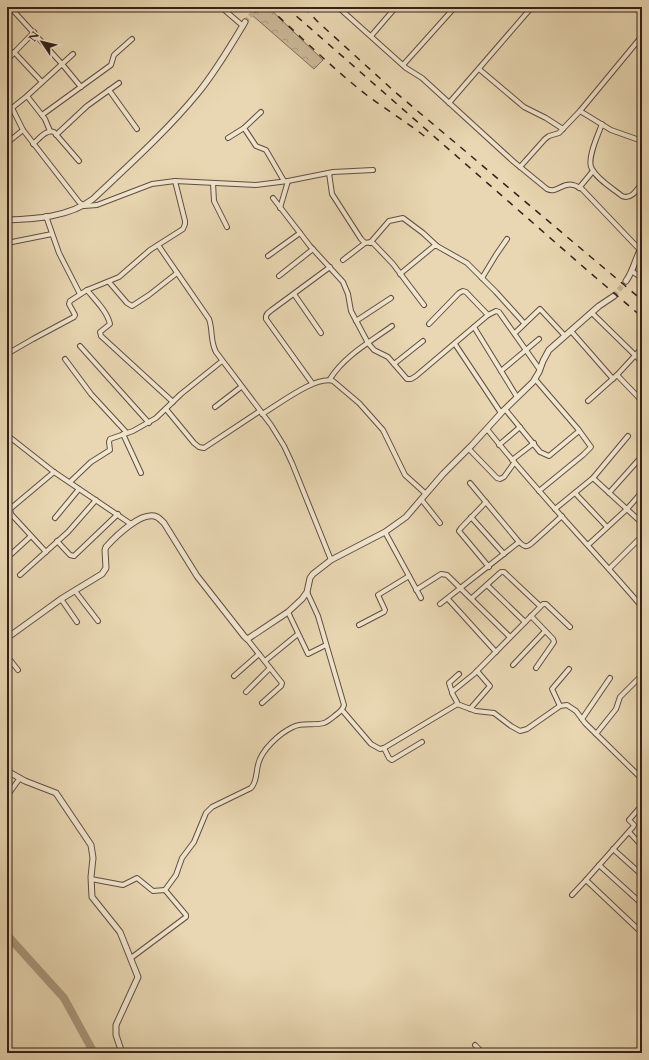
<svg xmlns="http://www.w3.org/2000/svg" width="649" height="1060" font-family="Cardo,serif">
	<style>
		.park { fill: url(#park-crowns); stroke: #806c59 }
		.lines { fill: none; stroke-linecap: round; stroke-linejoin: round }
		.river { stroke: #ab997e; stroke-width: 8 }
		.tertiary-tunnel { stroke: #c4b394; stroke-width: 5; stroke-dasharray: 5 2.5; stroke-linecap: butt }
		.minor-casing { stroke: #624e40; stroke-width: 6 }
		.tertiary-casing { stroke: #624e40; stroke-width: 7 }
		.minor { stroke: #f0e5cd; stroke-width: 4 }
		.tertiary { stroke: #f0e5cd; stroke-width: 5 }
		.rail { stroke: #35211a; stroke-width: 1.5; stroke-dasharray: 7 7; stroke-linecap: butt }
	</style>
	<defs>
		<pattern id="park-crowns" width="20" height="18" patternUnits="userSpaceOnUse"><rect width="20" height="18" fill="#cab898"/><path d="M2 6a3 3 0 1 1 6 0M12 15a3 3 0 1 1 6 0" fill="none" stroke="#ae9e82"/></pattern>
	</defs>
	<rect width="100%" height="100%" fill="#e8d7b2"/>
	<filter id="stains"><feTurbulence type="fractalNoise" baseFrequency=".005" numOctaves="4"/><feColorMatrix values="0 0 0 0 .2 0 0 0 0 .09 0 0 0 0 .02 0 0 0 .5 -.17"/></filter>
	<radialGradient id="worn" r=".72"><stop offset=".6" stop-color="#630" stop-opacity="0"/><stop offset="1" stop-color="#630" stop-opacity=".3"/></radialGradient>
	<polygon class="park" points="262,7 268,7 323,60 314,69 252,15"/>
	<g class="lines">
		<polyline class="river" points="7,935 64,998 94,1053"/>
		<g class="tertiary-tunnel">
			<polyline points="245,22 258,7"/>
			<polyline points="614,296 626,281"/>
		</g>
		<g class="minor-casing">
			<g id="minor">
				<polyline points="10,7 62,64 81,87"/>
				<polyline points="221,7 243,26"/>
				<path d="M338 7 406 68 422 78 514 162 547 189C557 194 562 182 573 185 576 185 579 188 582 189L640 250"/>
				<polyline points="371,36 396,7"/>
				<polyline points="14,52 42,82"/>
				<polyline points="7,60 34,32"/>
				<polyline points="403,65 455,7"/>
				<polyline points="479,69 524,107 546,118 563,129"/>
				<polyline points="109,90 137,129"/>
				<polyline points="27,96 45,119 50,131"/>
				<polyline points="449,103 532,7"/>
				<polyline points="12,108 23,130 79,202 84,206 97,205 152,184 175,181 256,185 288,181 333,172 373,170"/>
				<polyline points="580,111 611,130 642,141"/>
				<polyline points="7,112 27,96 73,54"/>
				<polyline points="42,115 111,65 114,55 132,39"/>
				<path d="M602 124C598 135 586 160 592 169 598 180 612 188 622 196 631 200 637 190 642 183"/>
				<polyline points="244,128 256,146 266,150 284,181"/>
				<polyline points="56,135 87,106 119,83"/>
				<polyline points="228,138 244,128 261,112"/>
				<polyline points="7,143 23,130"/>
				<path d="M33 144C39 139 46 129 54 132L79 161"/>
				<polyline points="520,167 545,139 549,136 559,133 580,111 642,36"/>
				<polyline points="329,173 332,194 361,239 365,243 371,242 374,244 393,264 424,305"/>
				<polyline points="213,183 214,201 227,227"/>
				<polyline points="579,188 593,171"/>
				<polyline points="273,198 310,246 343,282 348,294 351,311 368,343 374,350 388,357 407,379 411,379 416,376 488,315 496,311 499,312 540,370"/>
				<polyline points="280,208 288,181"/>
				<polyline points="46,216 59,253 80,294"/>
				<polyline points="7,243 52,234"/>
				<polyline points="370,243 389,221 403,218 423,233 437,246"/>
				<path d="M158 245 209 319C213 330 210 341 216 352L271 425 284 446 292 463 331 560"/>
				<polyline points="268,256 300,233"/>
				<polyline points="343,260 365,243"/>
				<polyline points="633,272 642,278"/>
				<polyline points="400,274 434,246 437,246 467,263 496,292 524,323"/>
				<polyline points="279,276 313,249"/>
				<polyline points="482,278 496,255 507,239"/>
				<polyline points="109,282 127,303 132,306 149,295 177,273"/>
				<path d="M87 290C95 300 107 311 110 324L100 332 101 336 173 402"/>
				<polyline points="294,294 321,333"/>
				<polyline points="592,313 642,362"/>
				<polyline points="356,321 391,298"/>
				<polyline points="429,324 459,293 463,291 466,292 488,315"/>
				<polyline points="474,327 517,397"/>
				<polyline points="571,331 613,379"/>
				<polyline points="515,333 540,309 565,336"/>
				<polyline points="455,344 501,413"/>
				<polyline points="80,346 149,423"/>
				<polyline points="7,354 33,339 74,317 75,315 69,304 70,301 87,290 119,277 150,250 183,229 185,224 185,221 175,181"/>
				<polyline points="65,359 91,394 127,433"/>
				<polyline points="394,364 423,341"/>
				<polyline points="501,371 539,339"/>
				<polyline points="617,375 642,401"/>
				<path d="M330 379C344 356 370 342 392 326"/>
				<polyline points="535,379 578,429 591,447 583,455 539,491"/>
				<path d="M312 383 266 319C265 314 269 312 273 309L330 267"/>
				<polyline points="588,401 617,375 640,350 642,349"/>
				<polyline points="215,407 241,387"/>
				<polyline points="166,409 194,443 199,447 204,448 260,411"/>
				<polyline points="505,409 540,452 549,456 579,431"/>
				<path d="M262 414C278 405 316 375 333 381L359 403 383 430 405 475 426 494"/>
				<path d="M487 429C536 491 591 547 642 607"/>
				<polyline points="123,434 141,473"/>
				<polyline points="7,435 54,472 131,524"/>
				<polyline points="499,445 520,427"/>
				<polyline points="469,449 497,478 500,479 504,477 514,463"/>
				<polyline points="512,460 534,443"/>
				<polyline points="593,478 642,523"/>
				<polyline points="70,482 91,462 110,450 109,442 110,439 133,431 156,418 181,394 222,361"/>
				<path d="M470 483 519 542C525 547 526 548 532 543L562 516"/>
				<polyline points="575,493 607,527"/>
				<polyline points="609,493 642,456"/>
				<polyline points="421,499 440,523"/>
				<polyline points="486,502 461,528 459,531 489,567"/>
				<polyline points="555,509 593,478 628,436"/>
				<polyline points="471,517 504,554"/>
				<polyline points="55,518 79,489"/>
				<polyline points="385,532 421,598"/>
				<polyline points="57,541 70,555 74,556 118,514"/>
				<polyline points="588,545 627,509 642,492"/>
				<polyline points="46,552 11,514 10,509 54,472"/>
				<polyline points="7,558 31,536"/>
				<polyline points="609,569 642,536"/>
				<polyline points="20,575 68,532 96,500"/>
				<polyline points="487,585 525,622"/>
				<polyline points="416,590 441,574 447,575 510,637"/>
				<polyline points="75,591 98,621"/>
				<polyline points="472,598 501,572 504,572 540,606"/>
				<polyline points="61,599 77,622"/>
				<polyline points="448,599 496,652"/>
				<polyline points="440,604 519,542"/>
				<polyline points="288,612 308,654 326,645"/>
				<polyline points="531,616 553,639 554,642 536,668"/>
				<polyline points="359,625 384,612 385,610 378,595 409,576"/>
				<polyline points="247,639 282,683 281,686 262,703"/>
				<polyline points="7,656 18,670"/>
				<polyline points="265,661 298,634"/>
				<polyline points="513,665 545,631"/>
				<polyline points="234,676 259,654"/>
				<polyline points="246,692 270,668"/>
				<polyline points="452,692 449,683 459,674"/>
				<polyline points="457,704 476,711 494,713 511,726 520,731 527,729 560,706 567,705 576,711 585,723 642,779"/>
				<polyline points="560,706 552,689 569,669"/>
				<polyline points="470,709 490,686 477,671"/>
				<polyline points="342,710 371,744 380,749 384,748 456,705 457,702 452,693 453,691 474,674 543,604 546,604 570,627"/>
				<polyline points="582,719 610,678"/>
				<polyline points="596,734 616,709 620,697 642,675"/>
				<polyline points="384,748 389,758 392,760 422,742"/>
				<polyline points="7,796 20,778"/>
				<polyline points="642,805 629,820 634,825 633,827 586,880 642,933"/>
				<polyline points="629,832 642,846"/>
				<polyline points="613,849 642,875"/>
				<polyline points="599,865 642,904"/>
				<polyline points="91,879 123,885 137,878 153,891 165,890"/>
				<polyline points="572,895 586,880"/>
				<path d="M131 958 186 917V915L165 890 176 875 182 858 194 842 206 813 212 807 251 788C257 782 256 772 258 765 261 750 280 733 293 727 302 722 314 726 324 723 329 721 333 717 337 714 341 711 343 709 344 705L318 616 307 592"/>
				<polyline points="642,986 641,989 642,993"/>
				<polyline points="475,1045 483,1053"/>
			</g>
		</g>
		<g class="tertiary-casing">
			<g id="tertiary">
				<path d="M7 220C36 219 69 217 93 199 129 165 166 132 198 93 216 71 230 47 245 22"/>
				<path d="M626 281C634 270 635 258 642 247"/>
				<path d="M7 638 61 599 102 574 106 568 105 550 106 547C115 537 142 510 157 517 159 518 162 521 164 523L197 576 244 636 247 639 249 638 288 612 302 599 307 592 310 578 313 574 331 560 385 532 406 517 443 474 472 445 503 411 533 382 539 372 543 361 549 350 599 306 614 296"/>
				<polyline points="7,771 25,781 56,793 91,845 93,858 91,877 92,897 120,932 138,977 116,1025 116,1035 122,1053"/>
			</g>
		</g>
		<use href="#minor" class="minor"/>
		<use href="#tertiary" class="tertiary"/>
		<g class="rail">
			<path d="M268 7C298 34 327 63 359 89 381 107 406 121 428 139"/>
			<polyline points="286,7 588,271 642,317"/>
			<polyline points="304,7 317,21 395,92 642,300"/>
		</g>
	</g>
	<rect width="649" height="1060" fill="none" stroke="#e8d7b2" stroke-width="24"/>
	<rect x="8" y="8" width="633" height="1044" fill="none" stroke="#35211a" stroke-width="2"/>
	<rect x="12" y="12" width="625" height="1036" fill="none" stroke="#35211a"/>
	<g transform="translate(42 42) rotate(305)" stroke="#f0e5cd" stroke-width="3" paint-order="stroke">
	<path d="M0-3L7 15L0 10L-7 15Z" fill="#35211a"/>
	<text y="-6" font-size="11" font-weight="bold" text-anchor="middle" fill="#35211a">N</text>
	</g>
	<rect width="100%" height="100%" filter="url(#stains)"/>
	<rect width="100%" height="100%" fill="url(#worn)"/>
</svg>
